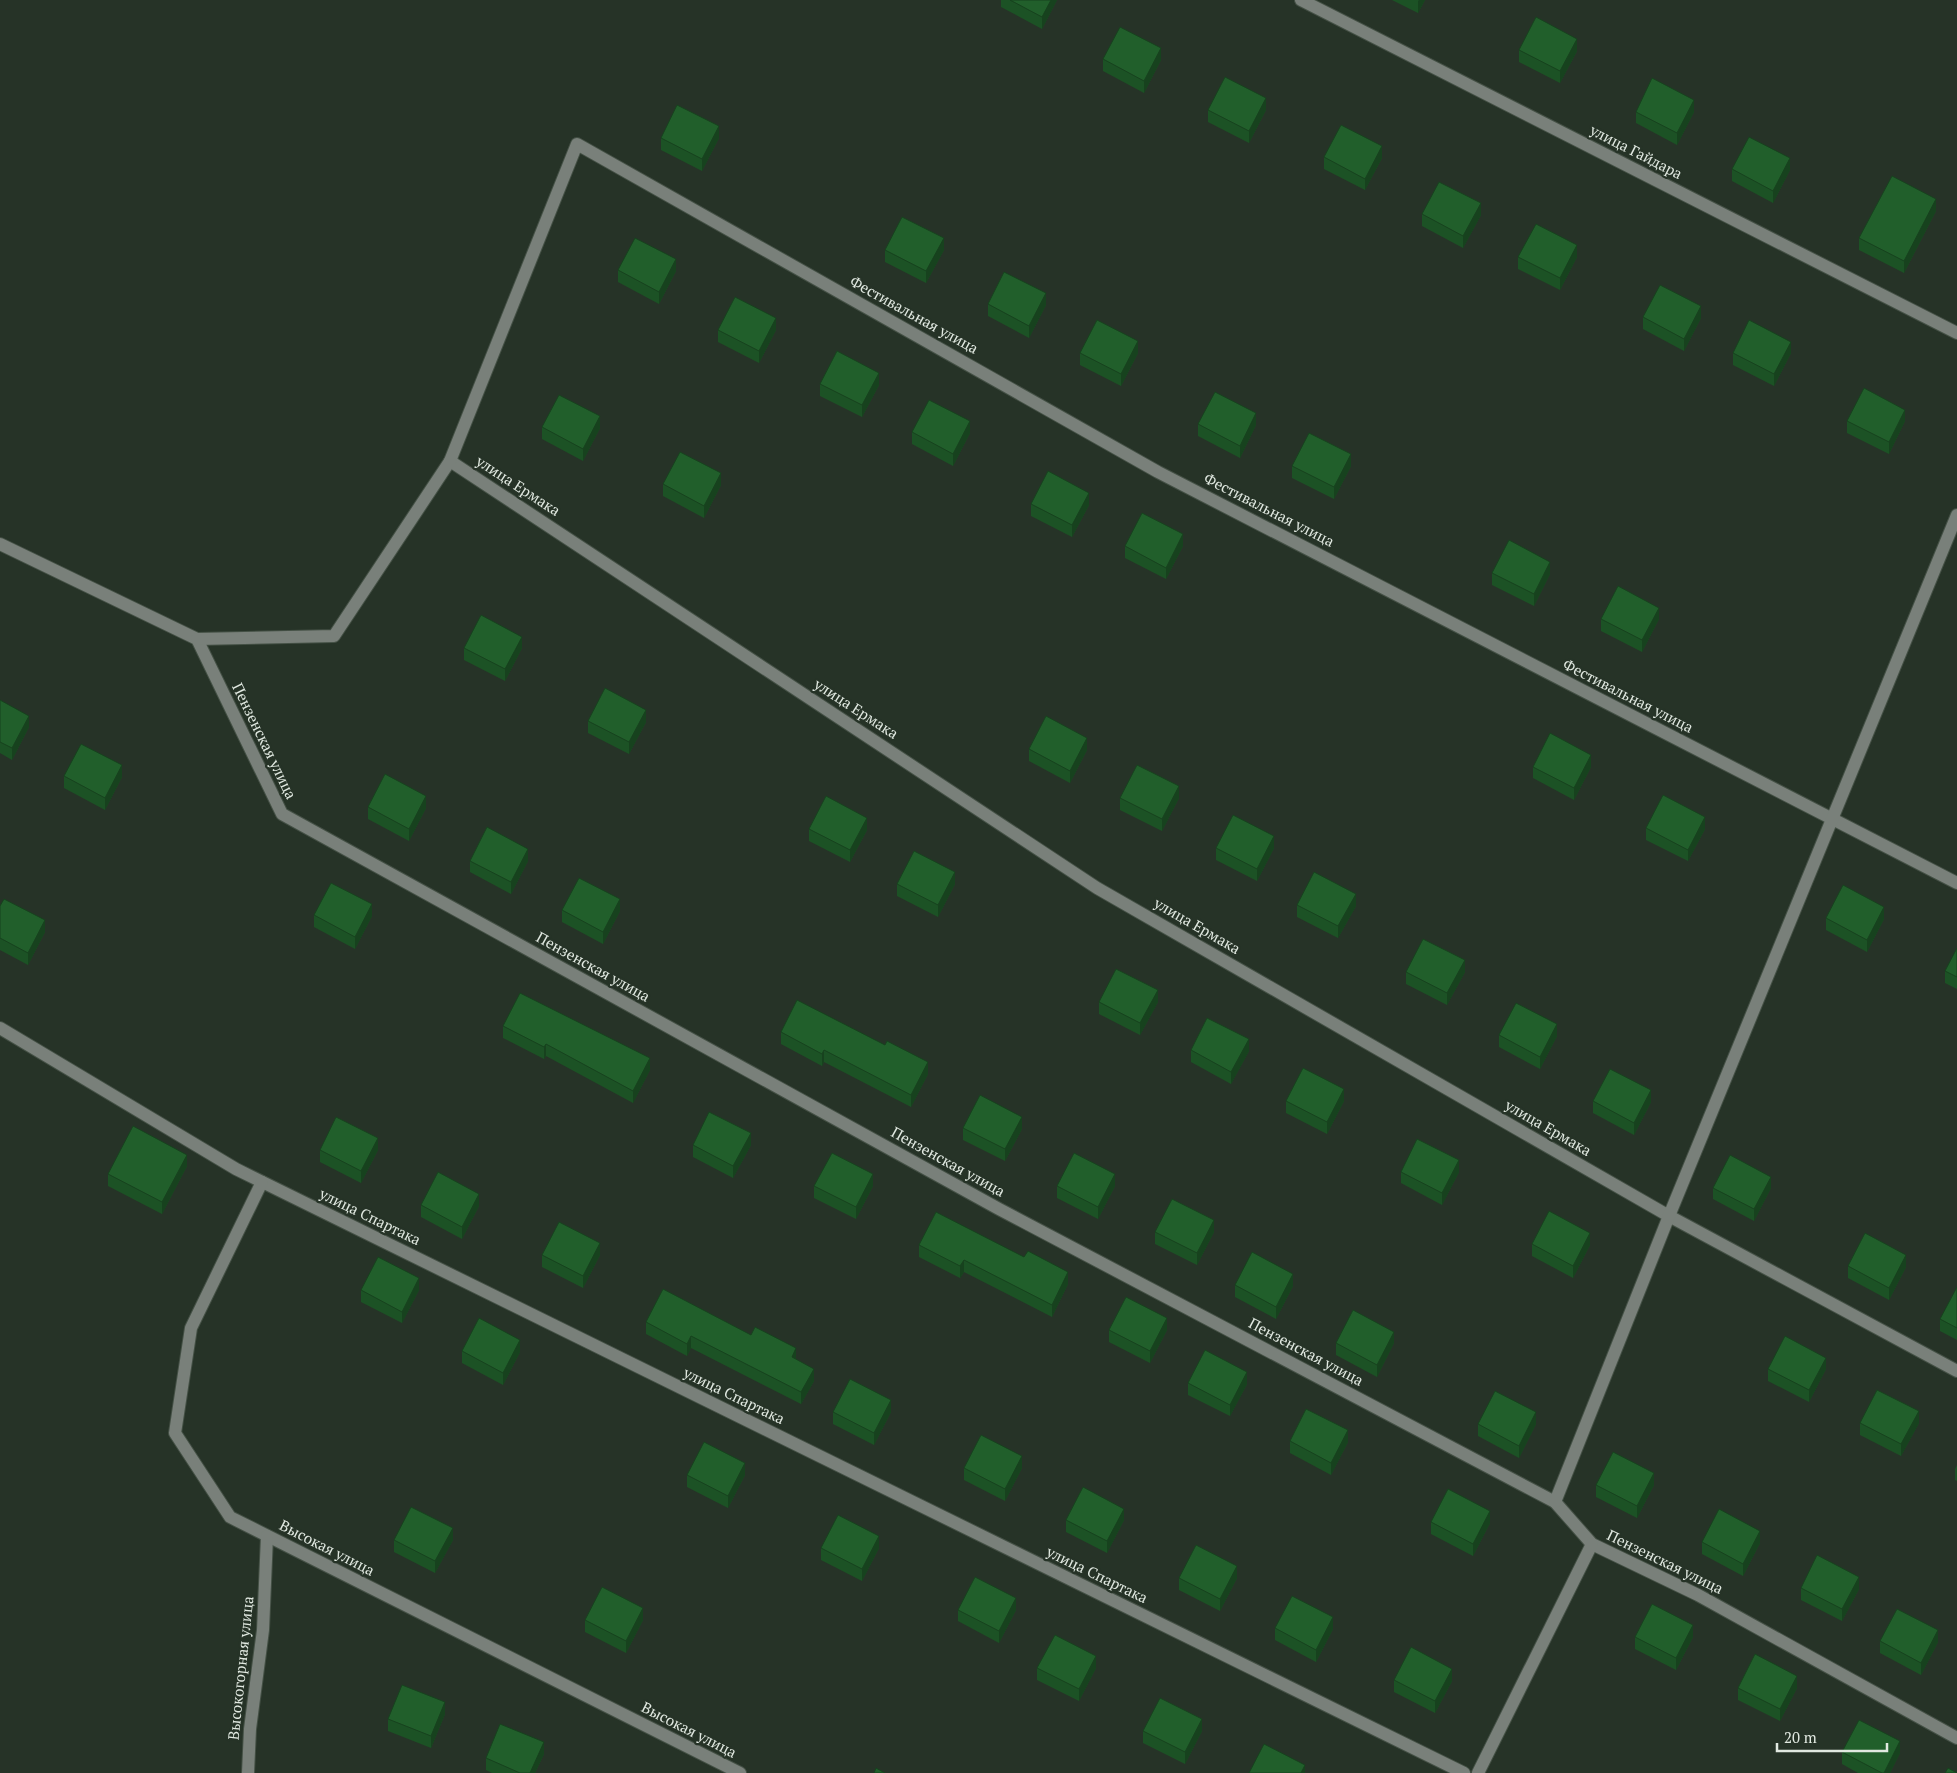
<svg xmlns="http://www.w3.org/2000/svg" width="1957" height="1773" font-family="'PT Serif',serif">
	<style>
		.lines { fill: none; stroke-linecap: round; stroke-linejoin: round }
		.minor-casing { stroke: #445045; stroke-width: 14 }
		.minor { stroke: #79807a; stroke-width: 12 }
		.wall { fill: #1c5225 }
		.shaded-wall { fill: #17421e }
		.building { fill: #215f2b; stroke: #17421e }
		.labels { text-anchor: middle; stroke-width: 4.5; stroke-linejoin: round; paint-order: stroke }
		.street-label { font-size: 15px; fill: #e1e9e1; stroke: #263327 }
	</style>
	<rect width="100%" height="100%" fill="#263327"/>
	<g class="lines">
		<g class="minor-casing">
			<g id="minor">
				<polyline points="1301,0 1957,333"/>
				<polyline points="450,461 1097,888 1669,1216 1957,1371"/>
				<polyline points="0,544 197,639 282,814 999,1209 1555,1502 1592,1544 1698,1595 1957,1738"/>
				<polyline points="197,639 334,636 450,461 577,144 1158,472 1957,883"/>
				<polyline points="0,1028 236,1169 1464,1773"/>
				<polyline points="262,1182 191,1328 175,1433 230,1517 740,1773"/>
				<polyline points="1555,1502 1669,1216 1957,515"/>
				<polyline points="248,1773 250,1729 263,1630 267,1536"/>
				<polyline points="1478,1773 1592,1544"/>
			</g>
		</g>
		<use href="#minor" class="minor"/>
	</g>
	<g class="wall">
		<polygon points="1001,0 1057,0 1042,29 1001,7"/>
		<polygon points="1392,0 1425,0 1418,13"/>
		<polygon points="1519,50 1577,51 1560,83 1519,62"/>
		<polygon points="1103,59 1161,60 1144,93 1103,71"/>
		<polygon points="1208,110 1266,110 1249,143 1208,122"/>
		<polygon points="1636,112 1694,112 1677,145 1636,123"/>
		<polygon points="661,138 719,138 702,171 661,150"/>
		<polygon points="1324,157 1382,158 1365,190 1324,169"/>
		<polygon points="1732,169 1790,170 1773,203 1732,181"/>
		<polygon points="1936,211 1904,273 1859,250 1859,238"/>
		<polygon points="1422,214 1481,215 1463,248 1422,226"/>
		<polygon points="885,250 944,250 926,283 885,262"/>
		<polygon points="1518,257 1577,257 1560,290 1518,269"/>
		<polygon points="618,270 676,271 659,304 618,282"/>
		<polygon points="988,304 1046,305 1029,338 988,316"/>
		<polygon points="1643,317 1701,318 1684,351 1643,329"/>
		<polygon points="718,330 776,330 759,363 718,342"/>
		<polygon points="1080,353 1138,353 1121,386 1080,365"/>
		<polygon points="1733,353 1791,353 1774,386 1733,365"/>
		<polygon points="820,384 879,385 862,417 820,396"/>
		<polygon points="1847,421 1905,421 1889,454 1847,433"/>
		<polygon points="1198,424 1256,425 1240,458 1198,436"/>
		<polygon points="542,427 600,428 583,461 542,439"/>
		<polygon points="912,432 970,433 953,466 912,444"/>
		<polygon points="1292,466 1351,466 1334,499 1292,478"/>
		<polygon points="663,484 721,485 704,518 663,496"/>
		<polygon points="1031,504 1089,505 1072,537 1031,516"/>
		<polygon points="1125,546 1183,546 1166,579 1125,558"/>
		<polygon points="1492,573 1550,574 1534,606 1492,585"/>
		<polygon points="1601,619 1659,619 1642,652 1601,631"/>
		<polygon points="464,648 522,648 505,681 464,660"/>
		<polygon points="0,700 29,727 12,760 0,753"/>
		<polygon points="588,721 646,722 629,754 588,733"/>
		<polygon points="1029,749 1087,750 1070,783 1029,761"/>
		<polygon points="1533,767 1591,767 1574,800 1533,778"/>
		<polygon points="64,776 122,777 105,810 64,788"/>
		<polygon points="1120,798 1179,798 1162,831 1120,810"/>
		<polygon points="368,807 426,808 409,841 368,819"/>
		<polygon points="1646,828 1705,829 1688,861 1646,840"/>
		<polygon points="809,829 867,830 850,862 809,841"/>
		<polygon points="1216,848 1274,848 1257,881 1216,860"/>
		<polygon points="470,861 528,861 511,894 470,872"/>
		<polygon points="897,884 955,884 938,917 897,896"/>
		<polygon points="1297,905 1356,906 1338,938 1297,917"/>
		<polygon points="0,906 45,932 28,965 0,950"/>
		<polygon points="562,910 620,911 603,944 562,922"/>
		<polygon points="314,915 372,916 355,949 314,927"/>
		<polygon points="1826,918 1884,919 1867,952 1826,930"/>
		<polygon points="1957,948 1957,989 1945,983 1945,971"/>
		<polygon points="1406,972 1465,972 1447,1005 1406,984"/>
		<polygon points="1099,1002 1158,1002 1140,1035 1099,1014"/>
		<polygon points="503,1026 650,1070 633,1103 546,1056 544,1059 503,1038"/>
		<polygon points="781,1032 928,1074 911,1107 824,1062 822,1066 781,1044"/>
		<polygon points="1499,1035 1557,1036 1540,1069 1499,1047"/>
		<polygon points="1191,1050 1249,1051 1231,1084 1191,1062"/>
		<polygon points="1286,1101 1344,1101 1327,1134 1286,1113"/>
		<polygon points="1593,1101 1651,1102 1634,1135 1593,1113"/>
		<polygon points="963,1128 1022,1129 1005,1161 963,1140"/>
		<polygon points="693,1145 751,1145 733,1178 693,1157"/>
		<polygon points="320,1150 378,1150 361,1183 320,1162"/>
		<polygon points="187,1166 162,1214 108,1186 108,1174"/>
		<polygon points="1401,1172 1459,1172 1442,1205 1401,1183"/>
		<polygon points="814,1186 873,1186 856,1219 814,1198"/>
		<polygon points="1057,1186 1115,1186 1098,1219 1057,1198"/>
		<polygon points="1713,1188 1771,1188 1754,1221 1713,1199"/>
		<polygon points="421,1205 479,1206 462,1239 421,1217"/>
		<polygon points="1155,1232 1214,1232 1197,1265 1155,1244"/>
		<polygon points="1532,1244 1590,1245 1573,1278 1532,1256"/>
		<polygon points="919,1245 1068,1284 1052,1317 964,1272 960,1278 919,1257"/>
		<polygon points="542,1255 600,1255 583,1288 542,1267"/>
		<polygon points="1848,1266 1906,1267 1889,1300 1848,1278"/>
		<polygon points="1235,1285 1293,1286 1276,1319 1235,1297"/>
		<polygon points="1957,1287 1957,1340 1940,1331 1940,1319"/>
		<polygon points="361,1290 419,1290 402,1323 361,1302"/>
		<polygon points="646,1322 796,1359 814,1381 801,1404 691,1348 687,1356 646,1334"/>
		<polygon points="1109,1330 1167,1330 1150,1363 1109,1342"/>
		<polygon points="1336,1343 1394,1343 1377,1377 1336,1355"/>
		<polygon points="462,1351 520,1352 503,1385 462,1363"/>
		<polygon points="1768,1369 1826,1369 1809,1402 1768,1381"/>
		<polygon points="1188,1383 1247,1384 1230,1416 1188,1395"/>
		<polygon points="833,1412 891,1412 874,1445 833,1424"/>
		<polygon points="1860,1423 1919,1423 1901,1456 1860,1435"/>
		<polygon points="1478,1424 1536,1424 1519,1458 1478,1436"/>
		<polygon points="1290,1441 1348,1442 1331,1475 1290,1453"/>
		<polygon points="1957,1465 1957,1481 1955,1480 1955,1469"/>
		<polygon points="964,1468 1022,1468 1005,1501 964,1480"/>
		<polygon points="687,1475 745,1475 728,1508 687,1487"/>
		<polygon points="1596,1485 1654,1485 1637,1518 1596,1497"/>
		<polygon points="1066,1520 1124,1520 1107,1553 1066,1532"/>
		<polygon points="1431,1522 1490,1523 1473,1556 1431,1534"/>
		<polygon points="394,1540 453,1540 435,1573 394,1552"/>
		<polygon points="1702,1542 1760,1543 1743,1576 1702,1554"/>
		<polygon points="821,1548 879,1548 862,1581 821,1560"/>
		<polygon points="1179,1578 1237,1578 1220,1611 1179,1590"/>
		<polygon points="1801,1588 1859,1589 1842,1621 1801,1600"/>
		<polygon points="958,1610 1016,1610 999,1643 958,1621"/>
		<polygon points="585,1620 643,1620 626,1653 585,1632"/>
		<polygon points="1275,1628 1333,1629 1316,1662 1275,1640"/>
		<polygon points="1635,1637 1693,1637 1676,1670 1635,1649"/>
		<polygon points="1880,1641 1938,1642 1921,1675 1880,1653"/>
		<polygon points="1037,1668 1096,1668 1079,1701 1037,1680"/>
		<polygon points="1394,1680 1452,1681 1435,1713 1394,1692"/>
		<polygon points="1738,1688 1797,1688 1780,1721 1738,1700"/>
		<polygon points="445,1714 431,1748 388,1731 388,1719"/>
		<polygon points="1143,1731 1202,1731 1185,1764 1143,1743"/>
		<polygon points="1842,1752 1900,1753 1890,1773 1858,1773 1842,1764"/>
		<polygon points="544,1754 535,1773 492,1773 486,1770 486,1758"/>
	</g>
	<g class="shaded-wall">
		<polygon points="1051,0 1057,0 1042,29 1042,17"/>
		<polygon points="1419,0 1425,0 1418,13 1418,1"/>
		<polygon points="1577,39 1577,51 1560,83 1560,71"/>
		<polygon points="1161,48 1161,60 1144,93 1144,81"/>
		<polygon points="1266,98 1266,110 1249,143 1249,131"/>
		<polygon points="1694,100 1694,112 1677,145 1677,133"/>
		<polygon points="719,126 719,138 702,171 702,159"/>
		<polygon points="1382,146 1382,158 1365,190 1365,179"/>
		<polygon points="1790,158 1790,170 1773,203 1773,191"/>
		<polygon points="1936,199 1936,211 1904,273 1904,261"/>
		<polygon points="1481,203 1481,215 1463,248 1463,236"/>
		<polygon points="944,238 944,250 926,283 926,271"/>
		<polygon points="1577,245 1577,257 1560,290 1560,278"/>
		<polygon points="676,259 676,271 659,304 659,292"/>
		<polygon points="1046,293 1046,305 1029,338 1029,326"/>
		<polygon points="1701,306 1701,318 1684,351 1684,339"/>
		<polygon points="776,318 776,330 759,363 759,351"/>
		<polygon points="1138,341 1138,353 1121,386 1121,374"/>
		<polygon points="1791,342 1791,353 1774,386 1774,374"/>
		<polygon points="879,373 879,385 862,417 862,405"/>
		<polygon points="1905,410 1905,421 1889,454 1889,442"/>
		<polygon points="1256,413 1256,425 1240,458 1240,446"/>
		<polygon points="600,416 600,428 583,461 583,449"/>
		<polygon points="970,421 970,433 953,466 953,454"/>
		<polygon points="1351,454 1351,466 1334,499 1334,487"/>
		<polygon points="721,473 721,485 704,518 704,506"/>
		<polygon points="1089,493 1089,505 1072,537 1072,525"/>
		<polygon points="1183,534 1183,546 1166,579 1166,568"/>
		<polygon points="1550,562 1550,574 1534,606 1534,594"/>
		<polygon points="1659,608 1659,619 1642,652 1642,640"/>
		<polygon points="522,637 522,648 505,681 505,669"/>
		<polygon points="646,710 646,722 629,754 629,742"/>
		<polygon points="29,716 29,727 12,760 12,748"/>
		<polygon points="1087,738 1087,750 1070,783 1070,771"/>
		<polygon points="1591,755 1591,767 1574,800 1574,788"/>
		<polygon points="122,765 122,777 105,810 105,798"/>
		<polygon points="1179,786 1179,798 1162,831 1162,819"/>
		<polygon points="426,796 426,808 409,841 409,829"/>
		<polygon points="1705,817 1705,829 1688,861 1688,850"/>
		<polygon points="867,818 867,830 850,862 850,850"/>
		<polygon points="1274,836 1274,848 1257,881 1257,869"/>
		<polygon points="528,849 528,861 511,894 511,882"/>
		<polygon points="955,872 955,884 938,917 938,905"/>
		<polygon points="1356,894 1356,906 1338,938 1338,926"/>
		<polygon points="620,899 620,911 603,944 603,932"/>
		<polygon points="372,904 372,916 355,949 355,937"/>
		<polygon points="1884,907 1884,919 1867,952 1867,940"/>
		<polygon points="45,920 45,932 28,965 28,953"/>
		<polygon points="1465,960 1465,972 1447,1005 1447,993"/>
		<polygon points="1158,990 1158,1002 1140,1035 1140,1023"/>
		<polygon points="1557,1024 1557,1036 1540,1069 1540,1057"/>
		<polygon points="1249,1039 1249,1051 1231,1084 1231,1072"/>
		<polygon points="546,1044 546,1056 544,1059 544,1047"/>
		<polygon points="824,1050 824,1062 822,1066 822,1054"/>
		<polygon points="650,1058 650,1070 633,1103 633,1091"/>
		<polygon points="928,1062 928,1074 911,1107 911,1095"/>
		<polygon points="1344,1089 1344,1101 1327,1134 1327,1122"/>
		<polygon points="1651,1090 1651,1102 1634,1135 1634,1123"/>
		<polygon points="1022,1117 1022,1129 1005,1161 1005,1149"/>
		<polygon points="751,1133 751,1145 733,1178 733,1166"/>
		<polygon points="378,1138 378,1150 361,1183 361,1171"/>
		<polygon points="187,1155 187,1166 162,1214 162,1202"/>
		<polygon points="1459,1160 1459,1172 1442,1205 1442,1193"/>
		<polygon points="873,1174 873,1186 856,1219 856,1207"/>
		<polygon points="1115,1174 1115,1186 1098,1219 1098,1207"/>
		<polygon points="1771,1177 1771,1188 1754,1221 1754,1209"/>
		<polygon points="479,1194 479,1206 462,1239 462,1227"/>
		<polygon points="1214,1220 1214,1232 1197,1265 1197,1253"/>
		<polygon points="1590,1233 1590,1245 1573,1278 1573,1266"/>
		<polygon points="600,1243 600,1255 583,1288 583,1276"/>
		<polygon points="1906,1255 1906,1267 1889,1300 1889,1288"/>
		<polygon points="964,1260 964,1272 960,1278 960,1266"/>
		<polygon points="1068,1272 1068,1284 1052,1317 1052,1305"/>
		<polygon points="1293,1274 1293,1286 1276,1319 1276,1307"/>
		<polygon points="419,1278 419,1290 402,1323 402,1312"/>
		<polygon points="1167,1318 1167,1330 1150,1363 1150,1351"/>
		<polygon points="1394,1332 1394,1343 1377,1377 1377,1365"/>
		<polygon points="691,1336 691,1348 687,1356 687,1344"/>
		<polygon points="520,1340 520,1352 503,1385 503,1373"/>
		<polygon points="796,1348 796,1360 792,1357"/>
		<polygon points="1826,1358 1826,1369 1809,1402 1809,1390"/>
		<polygon points="814,1369 814,1381 801,1404 801,1392"/>
		<polygon points="1247,1372 1247,1384 1230,1416 1230,1405"/>
		<polygon points="891,1400 891,1412 874,1445 874,1433"/>
		<polygon points="1919,1411 1919,1423 1901,1456 1901,1444"/>
		<polygon points="1536,1412 1536,1424 1519,1458 1519,1446"/>
		<polygon points="1348,1430 1348,1442 1331,1475 1331,1463"/>
		<polygon points="1022,1456 1022,1468 1005,1501 1005,1489"/>
		<polygon points="745,1463 745,1475 728,1508 728,1496"/>
		<polygon points="1654,1473 1654,1485 1637,1518 1637,1506"/>
		<polygon points="1124,1509 1124,1520 1107,1553 1107,1541"/>
		<polygon points="1490,1511 1490,1523 1473,1556 1473,1544"/>
		<polygon points="453,1528 453,1540 435,1573 435,1561"/>
		<polygon points="1760,1531 1760,1543 1743,1576 1743,1564"/>
		<polygon points="879,1536 879,1548 862,1581 862,1569"/>
		<polygon points="1237,1566 1237,1578 1220,1611 1220,1599"/>
		<polygon points="1859,1577 1859,1589 1842,1621 1842,1609"/>
		<polygon points="1016,1598 1016,1610 999,1643 999,1631"/>
		<polygon points="643,1608 643,1620 626,1653 626,1641"/>
		<polygon points="1333,1617 1333,1629 1316,1662 1316,1650"/>
		<polygon points="1693,1625 1693,1637 1676,1670 1676,1658"/>
		<polygon points="1938,1630 1938,1642 1921,1675 1921,1663"/>
		<polygon points="1096,1656 1096,1668 1079,1701 1079,1689"/>
		<polygon points="1452,1669 1452,1681 1435,1713 1435,1701"/>
		<polygon points="1797,1676 1797,1688 1780,1721 1780,1709"/>
		<polygon points="445,1702 445,1714 431,1748 431,1736"/>
		<polygon points="1202,1719 1202,1731 1185,1764 1185,1752"/>
		<polygon points="1900,1741 1900,1753 1890,1773 1884,1773"/>
		<polygon points="544,1742 544,1754 535,1773 530,1773"/>
		<polygon points="1305,1765 1305,1773 1301,1773"/>
	</g>
	<g class="building">
		<polygon points="1010,0 1051,0 1042,17"/>
		<polygon points="1536,17 1577,39 1560,71 1519,50"/>
		<polygon points="1120,27 1161,48 1144,81 1103,59"/>
		<polygon points="1225,77 1266,98 1249,131 1208,110"/>
		<polygon points="1652,78 1694,100 1677,133 1636,112"/>
		<polygon points="677,105 719,126 702,159 661,138"/>
		<polygon points="1341,125 1382,146 1365,179 1324,157"/>
		<polygon points="1749,137 1790,158 1773,191 1732,169"/>
		<polygon points="1892,176 1936,199 1904,261 1859,238"/>
		<polygon points="1439,182 1481,203 1463,236 1422,214"/>
		<polygon points="902,217 944,238 926,271 885,250"/>
		<polygon points="1536,224 1577,245 1560,278 1518,257"/>
		<polygon points="635,238 676,259 659,292 618,270"/>
		<polygon points="1004,272 1046,293 1029,326 988,304"/>
		<polygon points="1660,285 1701,306 1684,339 1643,317"/>
		<polygon points="735,297 776,318 759,351 718,330"/>
		<polygon points="1097,320 1138,341 1121,374 1080,353"/>
		<polygon points="1749,320 1791,342 1774,374 1733,353"/>
		<polygon points="837,351 879,373 862,405 820,384"/>
		<polygon points="1864,388 1905,410 1889,442 1847,421"/>
		<polygon points="1215,392 1256,413 1240,446 1198,424"/>
		<polygon points="559,395 600,416 583,449 542,427"/>
		<polygon points="929,400 970,421 953,454 912,432"/>
		<polygon points="1309,433 1351,454 1334,487 1292,466"/>
		<polygon points="680,452 721,473 704,506 663,484"/>
		<polygon points="1048,471 1089,493 1072,525 1031,504"/>
		<polygon points="1142,513 1183,534 1166,568 1125,546"/>
		<polygon points="1509,540 1550,562 1534,594 1492,573"/>
		<polygon points="1618,586 1659,608 1642,640 1601,619"/>
		<polygon points="481,615 522,637 505,669 464,648"/>
		<polygon points="605,688 646,710 629,742 588,721"/>
		<polygon points="0,700 29,716 12,748 0,742"/>
		<polygon points="1046,716 1087,738 1070,771 1029,749"/>
		<polygon points="1550,733 1591,755 1574,788 1533,767"/>
		<polygon points="81,744 122,765 105,798 64,776"/>
		<polygon points="1137,765 1179,786 1162,819 1120,798"/>
		<polygon points="385,774 426,796 409,829 368,807"/>
		<polygon points="1663,795 1705,817 1688,850 1646,828"/>
		<polygon points="826,796 867,818 850,850 809,829"/>
		<polygon points="1233,815 1274,836 1257,869 1216,848"/>
		<polygon points="487,827 528,849 511,882 470,861"/>
		<polygon points="914,851 955,872 938,905 897,884"/>
		<polygon points="1314,872 1356,894 1338,926 1297,905"/>
		<polygon points="579,878 620,899 603,932 562,910"/>
		<polygon points="331,883 372,904 355,937 314,915"/>
		<polygon points="1843,885 1884,907 1867,940 1826,918"/>
		<polygon points="4,899 45,920 28,953 0,938 0,906"/>
		<polygon points="1423,939 1465,960 1447,993 1406,972"/>
		<polygon points="1957,948 1957,977 1945,971"/>
		<polygon points="1116,969 1158,990 1140,1023 1099,1002"/>
		<polygon points="520,993 650,1058 633,1091 546,1044 544,1047 503,1026"/>
		<polygon points="797,1000 885,1045 887,1041 928,1062 911,1095 824,1050 822,1054 781,1032"/>
		<polygon points="1516,1003 1557,1024 1540,1057 1499,1035"/>
		<polygon points="1207,1018 1249,1039 1231,1072 1191,1050"/>
		<polygon points="1303,1068 1344,1089 1327,1122 1286,1101"/>
		<polygon points="1610,1069 1651,1090 1634,1123 1593,1101"/>
		<polygon points="980,1095 1022,1117 1005,1149 963,1128"/>
		<polygon points="709,1112 751,1133 733,1166 693,1145"/>
		<polygon points="336,1117 378,1138 361,1171 320,1150"/>
		<polygon points="133,1126 187,1155 162,1202 108,1174"/>
		<polygon points="1417,1139 1459,1160 1442,1193 1401,1172"/>
		<polygon points="832,1153 873,1174 856,1207 814,1186"/>
		<polygon points="1074,1153 1115,1174 1098,1207 1057,1186"/>
		<polygon points="1730,1155 1771,1177 1754,1209 1713,1188"/>
		<polygon points="438,1172 479,1194 462,1227 421,1205"/>
		<polygon points="1172,1199 1214,1220 1197,1253 1155,1232"/>
		<polygon points="1549,1211 1590,1233 1573,1266 1532,1244"/>
		<polygon points="936,1212 1024,1257 1028,1251 1068,1272 1052,1305 964,1260 960,1266 919,1245"/>
		<polygon points="559,1222 600,1243 583,1276 542,1255"/>
		<polygon points="1865,1233 1906,1255 1889,1288 1848,1266"/>
		<polygon points="1252,1252 1293,1274 1276,1307 1235,1285"/>
		<polygon points="378,1257 419,1278 402,1312 361,1290"/>
		<polygon points="1957,1287 1957,1328 1940,1319"/>
		<polygon points="663,1289 751,1335 755,1327 796,1348 792,1357 814,1369 801,1392 691,1336 687,1344 646,1322"/>
		<polygon points="1126,1297 1167,1318 1150,1351 1109,1330"/>
		<polygon points="1353,1310 1394,1332 1377,1365 1336,1343"/>
		<polygon points="479,1318 520,1340 503,1373 462,1351"/>
		<polygon points="1785,1336 1826,1358 1809,1390 1768,1369"/>
		<polygon points="1205,1350 1247,1372 1230,1405 1188,1383"/>
		<polygon points="850,1379 891,1400 874,1433 833,1412"/>
		<polygon points="1877,1390 1919,1411 1901,1444 1860,1423"/>
		<polygon points="1495,1391 1536,1412 1519,1446 1478,1424"/>
		<polygon points="1306,1409 1348,1430 1331,1463 1290,1441"/>
		<polygon points="981,1435 1022,1456 1005,1489 964,1468"/>
		<polygon points="704,1442 745,1463 728,1496 687,1475"/>
		<polygon points="1613,1452 1654,1473 1637,1506 1596,1485"/>
		<polygon points="1083,1487 1124,1509 1107,1541 1066,1520"/>
		<polygon points="1448,1489 1490,1511 1473,1544 1431,1522"/>
		<polygon points="411,1507 453,1528 435,1561 394,1540"/>
		<polygon points="1719,1509 1760,1531 1743,1564 1702,1542"/>
		<polygon points="838,1515 879,1536 862,1569 821,1548"/>
		<polygon points="1196,1545 1237,1566 1220,1599 1179,1578"/>
		<polygon points="1817,1555 1859,1577 1842,1609 1801,1588"/>
		<polygon points="975,1577 1016,1598 999,1631 958,1610"/>
		<polygon points="602,1587 643,1608 626,1641 585,1620"/>
		<polygon points="1292,1596 1333,1617 1316,1650 1275,1628"/>
		<polygon points="1652,1604 1693,1625 1676,1658 1635,1637"/>
		<polygon points="1897,1609 1938,1630 1921,1663 1880,1641"/>
		<polygon points="1055,1635 1096,1656 1079,1689 1037,1668"/>
		<polygon points="1411,1647 1452,1669 1435,1701 1394,1680"/>
		<polygon points="1755,1654 1797,1676 1780,1709 1738,1688"/>
		<polygon points="402,1685 445,1702 431,1736 388,1719"/>
		<polygon points="1160,1698 1202,1719 1185,1752 1143,1731"/>
		<polygon points="1859,1720 1900,1741 1884,1773 1882,1773 1842,1752"/>
		<polygon points="500,1724 544,1742 530,1773 520,1773 486,1758"/>
		<polygon points="1264,1744 1305,1765 1301,1773 1249,1773"/>
		<polygon points="876,1768 885,1773 874,1773"/>
		<polygon points="1948,1768 1957,1773 1945,1773"/>
	</g>
	<g class="labels">
		<g class="street-label">
			<text transform="translate(1636 152) rotate(27)" y="5">улица Гайдара</text>
			<text transform="translate(914 315) rotate(29)" y="5">Фестивальная улица</text>
			<text transform="translate(518 486) rotate(33)" y="5">улица Ермака</text>
			<text transform="translate(1269 510) rotate(27)" y="5">Фестивальная улица</text>
			<text transform="translate(1628 696) rotate(27)" y="5">Фестивальная улица</text>
			<text transform="translate(856 709) rotate(33)" y="5">улица Ермака</text>
			<text transform="translate(264 741) rotate(64)" y="5">Пензенская улица</text>
			<text transform="translate(1197 926) rotate(30)" y="5">улица Ермака</text>
			<text transform="translate(593 967) rotate(29)" y="5">Пензенская улица</text>
			<text transform="translate(1548 1128) rotate(30)" y="5">улица Ермака</text>
			<text transform="translate(948 1162) rotate(29)" y="5">Пензенская улица</text>
			<text transform="translate(370 1217) rotate(26)" y="5">улица Спартака</text>
			<text transform="translate(1306 1352) rotate(28)" y="5">Пензенская улица</text>
			<text transform="translate(734 1396) rotate(26)" y="5">улица Спартака</text>
			<text transform="translate(327 1548) rotate(27)" y="5">Высокая улица</text>
			<text transform="translate(1665 1562) rotate(26)" y="5">Пензенская улица</text>
			<text transform="translate(1097 1575) rotate(26)" y="5">улица Спартака</text>
			<text transform="translate(241 1668) rotate(-84)" y="5">Высокогорная улица</text>
			<text transform="translate(689 1730) rotate(27)" y="5">Высокая улица</text>
		</g>
	</g>
	<path d="M1777 1743v8h110v-8" fill="none" stroke="#e1e9e1" stroke-width="2.5"/>
	<text x="1784" y="1743" font-size="15" fill="#e1e9e1" stroke="#263327" stroke-width="4" paint-order="stroke">20 m</text>
</svg>
